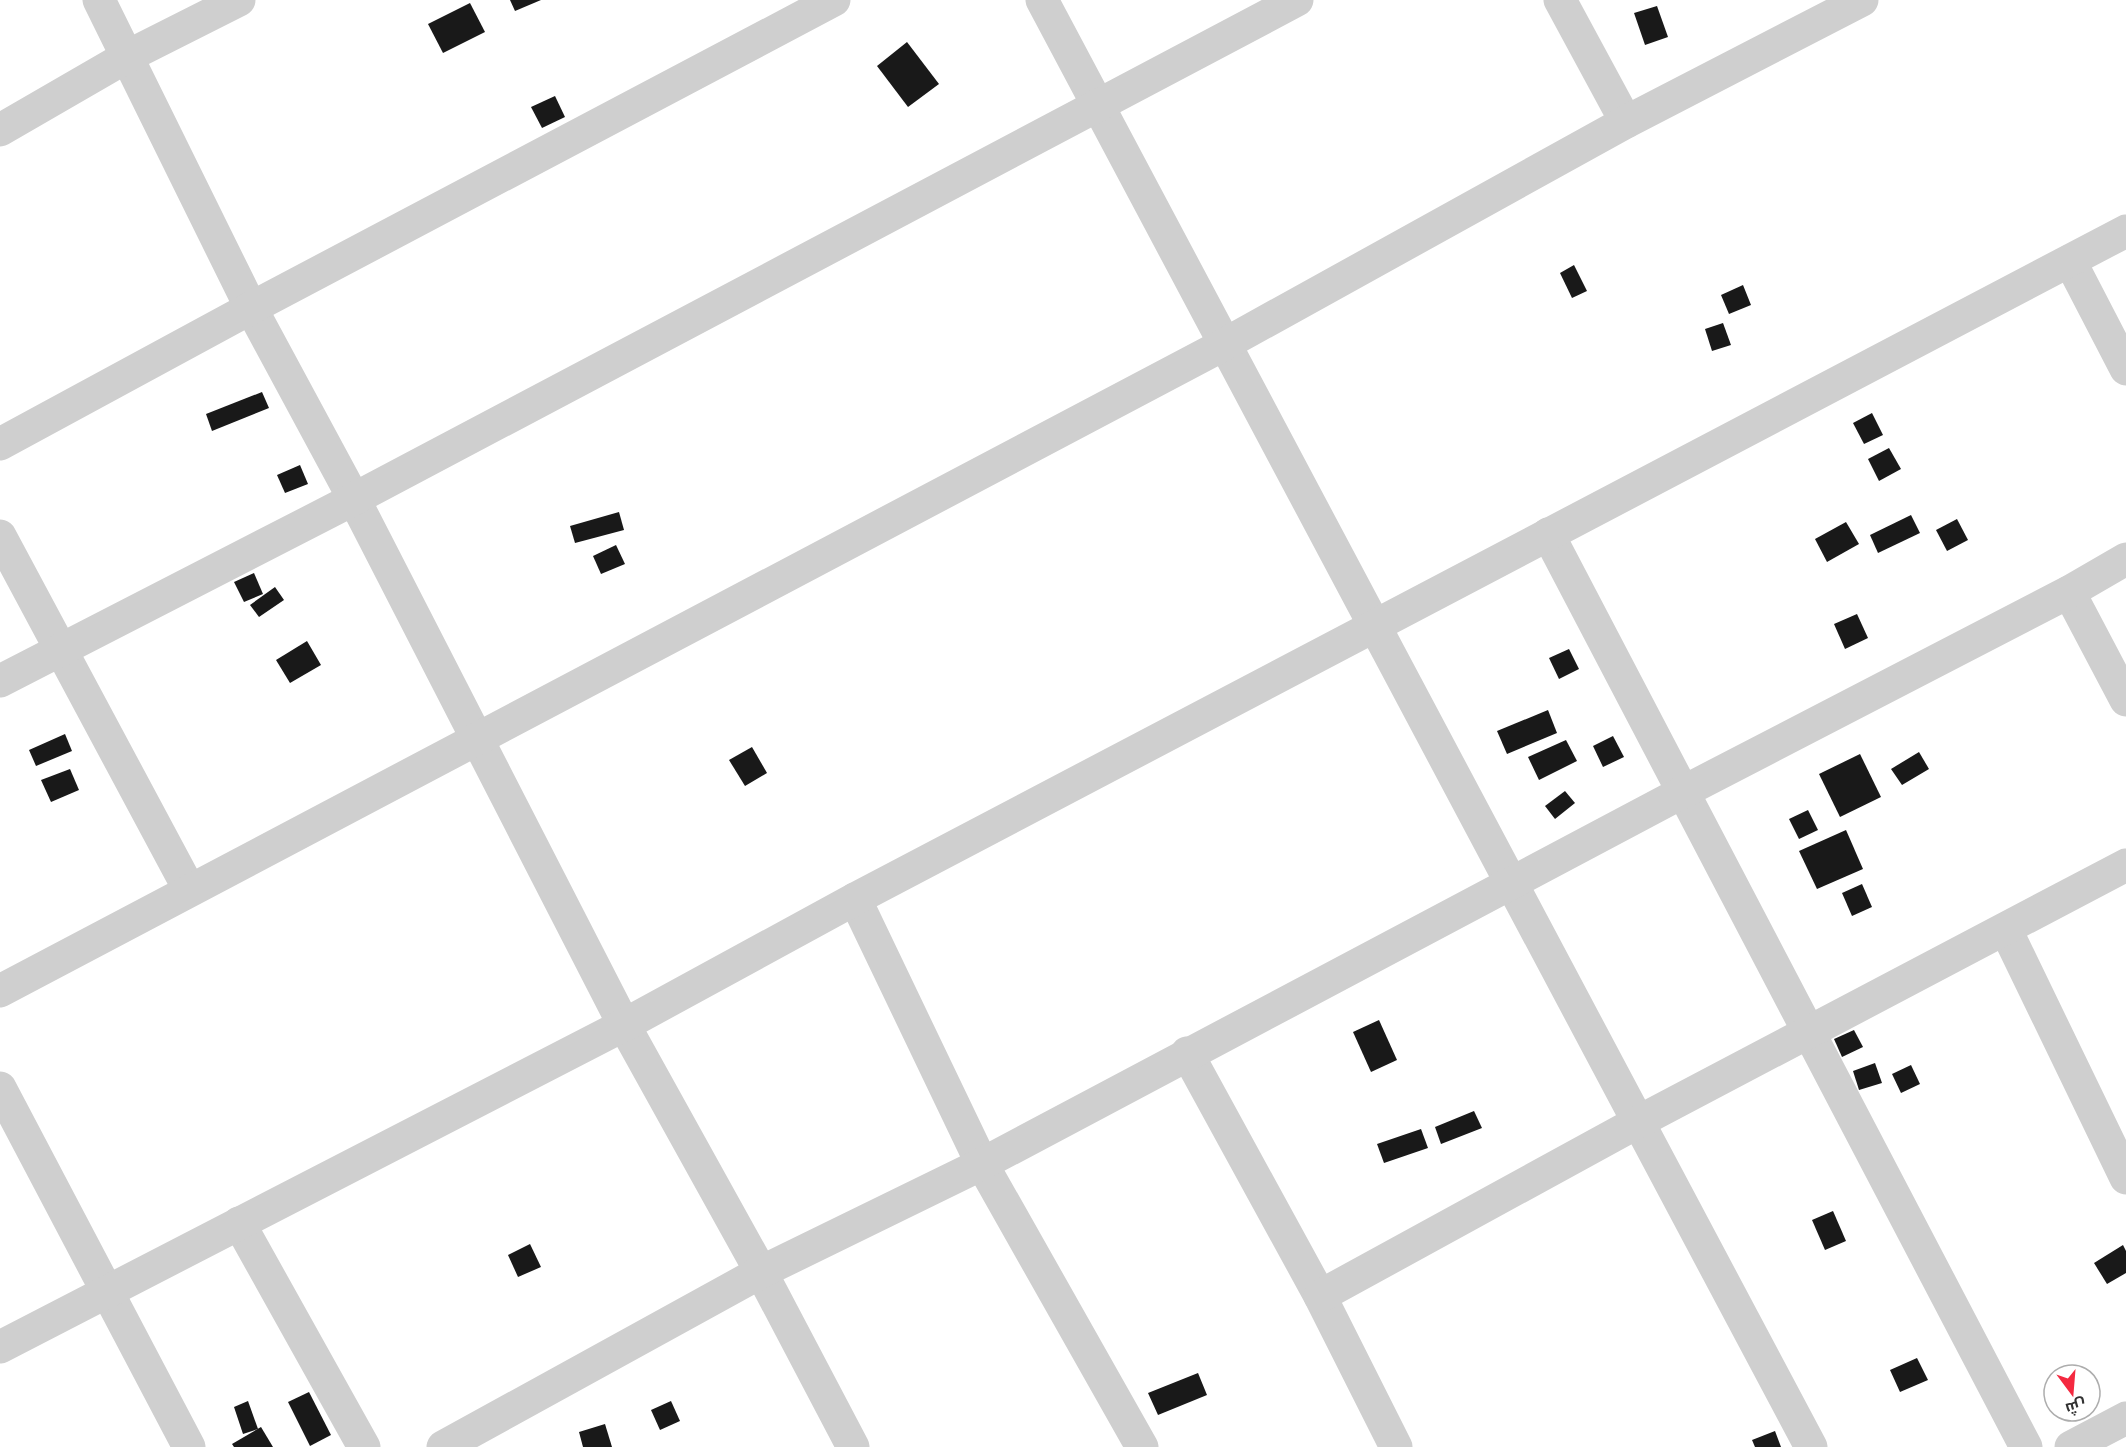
<svg xmlns="http://www.w3.org/2000/svg" width="2126" height="1447" font-family="Barlow,Cairo,sans-serif">
	<style>
		.building { fill: #191919 }
		.lines { fill: none; stroke-linecap: round; stroke-linejoin: round }
		.street { stroke: #cfcfcf; stroke-width: 33 }
	</style>
	<rect width="100%" height="100%" fill="#fff"/>
	<g class="building">
		<polygon points="510,0 541,0 515,11"/>
		<polygon points="470,3 485,32 443,53 428,24"/>
		<polygon points="1657,6 1668,37 1645,45 1634,13"/>
		<polygon points="907,42 939,84 908,107 877,66"/>
		<polygon points="555,96 565,117 542,128 531,107"/>
		<polygon points="1574,265 1587,291 1572,298 1560,273"/>
		<polygon points="1743,285 1751,305 1729,314 1721,295"/>
		<polygon points="1723,323 1731,345 1712,351 1705,329"/>
		<polygon points="262,392 269,408 212,431 206,414"/>
		<polygon points="1872,413 1883,435 1864,444 1853,423"/>
		<polygon points="1889,448 1901,469 1879,481 1868,459"/>
		<polygon points="300,465 308,484 285,493 277,475"/>
		<polygon points="619,512 624,530 575,543 570,526"/>
		<polygon points="1911,515 1920,533 1878,553 1870,535"/>
		<polygon points="1957,519 1968,540 1947,551 1936,530"/>
		<polygon points="1846,522 1859,544 1827,562 1815,539"/>
		<polygon points="616,545 625,564 601,574 593,556"/>
		<polygon points="254,573 263,594 244,602 234,582"/>
		<polygon points="275,587 284,600 259,617 250,605"/>
		<polygon points="1857,614 1868,638 1845,649 1834,624"/>
		<polygon points="307,641 321,665 290,683 276,660"/>
		<polygon points="1569,649 1579,669 1559,679 1549,658"/>
		<polygon points="1548,710 1557,733 1507,754 1497,731"/>
		<polygon points="65,734 72,751 36,766 29,750"/>
		<polygon points="1613,736 1624,757 1603,767 1593,746"/>
		<polygon points="1566,740 1577,761 1539,780 1528,757"/>
		<polygon points="752,747 767,773 745,786 729,760"/>
		<polygon points="1919,752 1929,769 1902,785 1891,769"/>
		<polygon points="1860,754 1881,797 1840,817 1819,774"/>
		<polygon points="70,769 79,790 51,802 41,780"/>
		<polygon points="1565,791 1575,803 1555,819 1545,806"/>
		<polygon points="1808,810 1818,830 1799,839 1789,819"/>
		<polygon points="1846,830 1863,869 1817,889 1799,851"/>
		<polygon points="1862,884 1872,907 1852,916 1842,893"/>
		<polygon points="1379,1020 1397,1060 1371,1072 1353,1032"/>
		<polygon points="1854,1030 1863,1047 1842,1057 1834,1039"/>
		<polygon points="1875,1063 1882,1083 1859,1090 1853,1071"/>
		<polygon points="1911,1065 1920,1084 1901,1093 1892,1074"/>
		<polygon points="1474,1111 1482,1128 1441,1144 1435,1127"/>
		<polygon points="1421,1129 1428,1148 1384,1163 1377,1144"/>
		<polygon points="1833,1211 1846,1241 1825,1250 1812,1220"/>
		<polygon points="530,1244 541,1267 518,1277 508,1255"/>
		<polygon points="2123,1245 2126,1251 2126,1273 2107,1284 2094,1263"/>
		<polygon points="1917,1358 1928,1380 1900,1392 1890,1370"/>
		<polygon points="1198,1373 1207,1395 1158,1415 1148,1393"/>
		<polygon points="309,1392 331,1435 310,1446 288,1402"/>
		<polygon points="248,1401 258,1429 243,1434 234,1407"/>
		<polygon points="671,1401 680,1421 660,1430 651,1410"/>
		<polygon points="605,1424 612,1447 583,1447 579,1432"/>
		<polygon points="261,1427 273,1447 234,1447 232,1444"/>
		<polygon points="1775,1431 1781,1447 1755,1447 1752,1440"/>
	</g>
	<g class="lines">
		<g class="street">
			<polyline points="99,0 251,308 354,499 624,1025 761,1272 853,1447"/>
			<polyline points="1042,0 1811,1447"/>
			<polyline points="1560,0 1626,122"/>
			<polyline points="0,130 128,56 239,0"/>
			<polyline points="2070,261 2126,369"/>
			<polyline points="0,444 251,308 834,0"/>
			<polyline points="1548,534 2026,1447"/>
			<polyline points="0,536 189,889"/>
			<polyline points="2069,592 2126,700"/>
			<polyline points="0,681 354,499 1297,0"/>
			<polyline points="855,899 982,1164 1142,1447"/>
			<polyline points="2006,930 2126,1178"/>
			<polyline points="0,991 1225,344 1626,122 1862,0"/>
			<polyline points="1187,1053 1320,1296 1396,1447"/>
			<polyline points="0,1088 189,1447"/>
			<polyline points="239,1223 364,1447"/>
			<polyline points="1320,1296 1638,1122 2126,865"/>
			<polyline points="0,1347 624,1025 855,899 2126,231"/>
			<polyline points="443,1447 761,1272 982,1164 1683,792 2069,592 2126,559"/>
			<polyline points="2071,1447 2126,1418"/>
		</g>
	</g>
	<g transform="translate(2072 1393) rotate(164)"><circle r="28" fill="#ffffff" stroke="#adadad" stroke-width="1.5"/>
	<path d="M0-4.5L10 22L0 15L-10 22Z" fill="#f42940"/>
	<text y="-9" font-size="16" font-weight="bold" text-anchor="middle" fill="#323232">ش</text>
	</g>
</svg>
